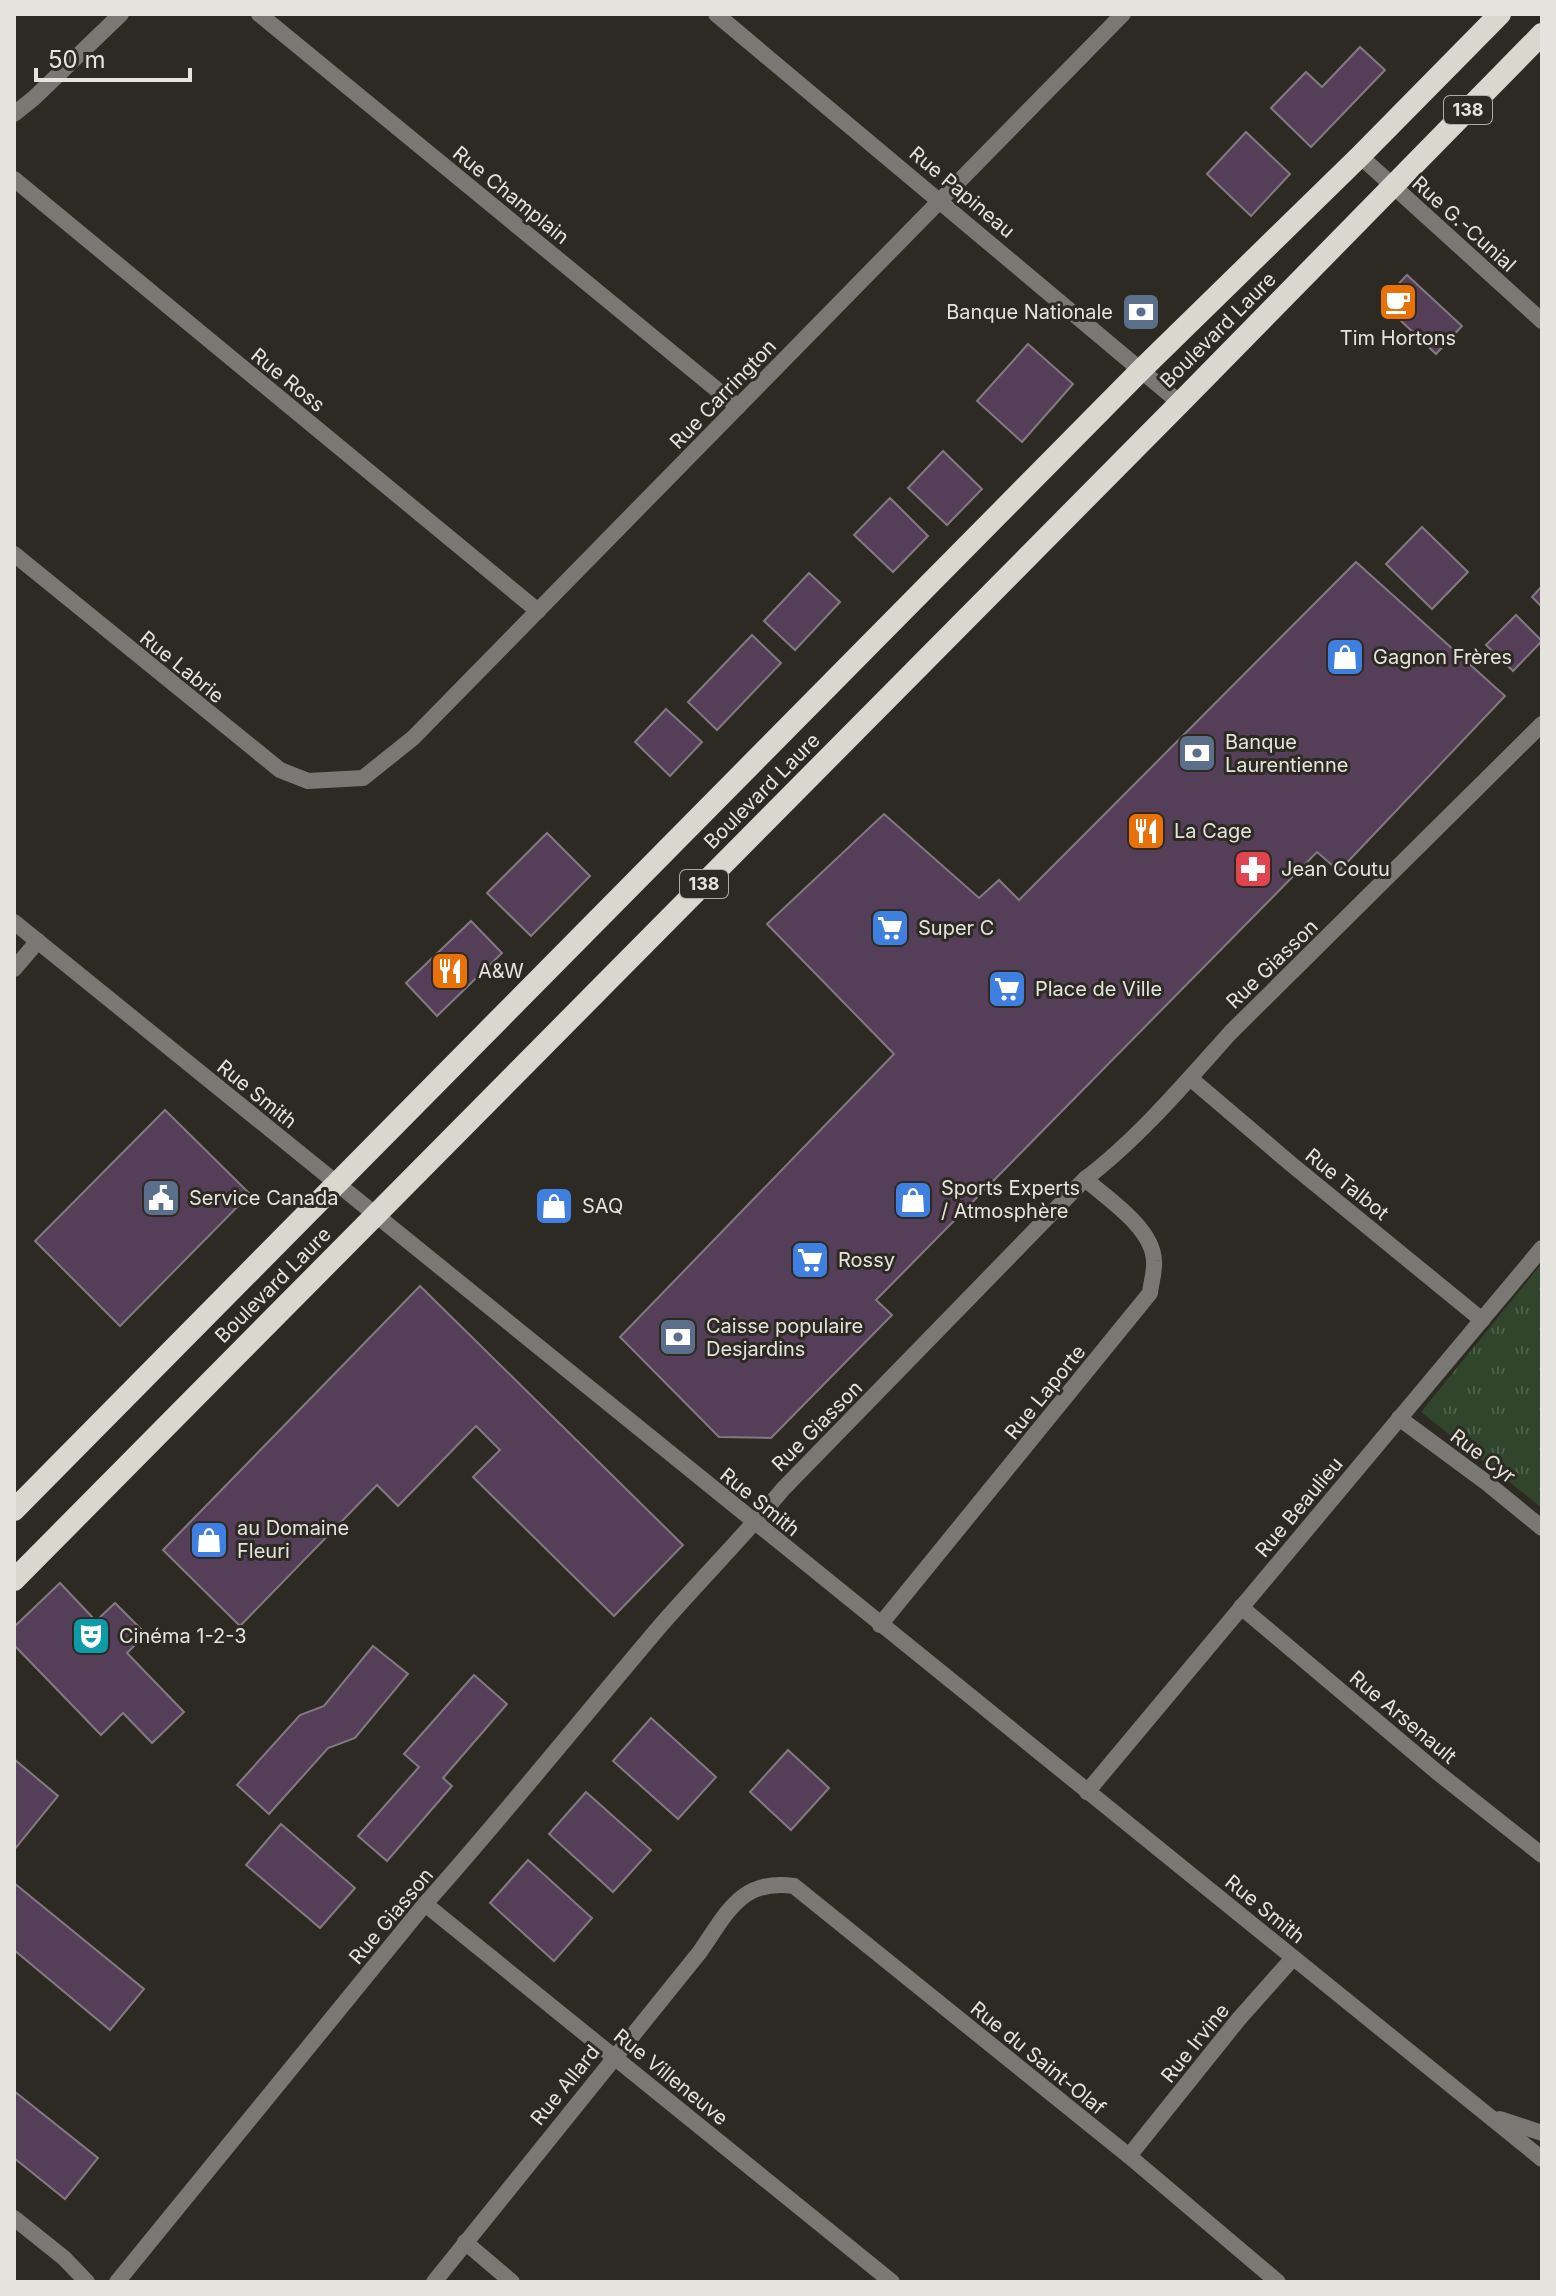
<svg xmlns="http://www.w3.org/2000/svg" width="1556" height="2296" font-family="Inter,sans-serif">
	<style>
		.park { fill: url(#park-tufts) }
		.building { fill: #553f58; stroke: #827a82; stroke-width: 2 }
		.lines { fill: none; stroke-linecap: round; stroke-linejoin: round }
		.minor { stroke: #7a7874; stroke-width: 16 }
		.tertiary { stroke: #7a7874; stroke-width: 16 }
		.trunk { stroke: #dad8ce; stroke-width: 22 }
		.labels { text-anchor: middle; stroke-width: 6; stroke-linejoin: round; paint-order: stroke }
		.shield { fill: #2c2a22; stroke: #aeaca6; stroke-width: 2 }
		.shield-label { font-size: 18px; font-weight: bold; fill: #e5e3de }
		.street-label { font-size: 20px; fill: #e5e3de; stroke: #2c2a22 }
		.poi-label { font-size: 20px; fill: #e5e3de; stroke: #2c2a22; text-anchor: start }
	</style>
	<defs>
		<pattern id="park-tufts" width="24" height="20" patternUnits="userSpaceOnUse" patternTransform="scale(2)"><rect width="24" height="20" fill="#30452c"/><path d="M3 7l-1-3M5 7V3M7 7l1-3M15 17l-1-3M17 17v-4M19 17l1-3" fill="none" stroke="#4e604a"/></pattern>
	</defs>
	<rect width="100%" height="100%" fill="#2c2a22"/>
	<polygon class="park" points="1542,1263 1542,1508 1421,1412"/>
	<g class="building">
		<polygon points="1360,47 1385,70 1311,147 1271,108 1306,72 1322,87"/>
		<polygon points="1246,132 1290,174 1251,216 1207,174"/>
		<polygon points="1407,275 1462,326 1436,354 1381,302"/>
		<polygon points="1028,344 1073,384 1022,442 977,401"/>
		<polygon points="943,451 982,489 947,525 908,488"/>
		<polygon points="890,498 928,536 893,572 854,535"/>
		<polygon points="1422,527 1468,572 1432,609 1386,564"/>
		<polygon points="1356,562 1505,696 1339,871 1317,852 876,1300 892,1315 771,1438 719,1437 620,1337 894,1054 767,924 884,814 979,898 999,880 1019,900"/>
		<polygon points="809,573 840,602 795,650 764,621"/>
		<polygon points="1542,586 1542,607 1532,597"/>
		<polygon points="1516,615 1542,641 1513,671 1486,645"/>
		<polygon points="752,635 781,663 717,730 688,702"/>
		<polygon points="666,709 702,742 670,776 635,742"/>
		<polygon points="547,833 590,876 531,936 487,893"/>
		<polygon points="471,921 502,953 437,1016 406,983"/>
		<polygon points="165,1110 250,1194 120,1326 35,1241"/>
		<polygon points="420,1286 683,1545 614,1616 473,1477 500,1450 476,1426 398,1506 377,1485 240,1626 163,1550"/>
		<polygon points="60,1583 96,1621 115,1603 146,1634 127,1653 184,1712 152,1743 123,1713 101,1735 14,1645 14,1627"/>
		<polygon points="373,1646 408,1674 355,1738 328,1748 269,1814 237,1785 300,1715 324,1706"/>
		<polygon points="474,1675 507,1704 443,1778 452,1786 387,1861 358,1836 419,1767 404,1754"/>
		<polygon points="651,1718 716,1777 678,1819 613,1761"/>
		<polygon points="788,1750 829,1788 791,1830 750,1792"/>
		<polygon points="14,1759 58,1796 14,1850"/>
		<polygon points="586,1792 651,1850 613,1892 549,1834"/>
		<polygon points="281,1824 355,1888 320,1928 246,1865"/>
		<polygon points="528,1860 592,1918 554,1961 490,1903"/>
		<polygon points="14,1883 144,1989 110,2030 14,1950"/>
		<polygon points="14,2091 98,2158 65,2199 14,2158"/>
	</g>
	<g class="lines">
		<g class="minor">
			<polyline points="259,14 738,407"/>
			<polyline points="14,114 34,98 121,14"/>
			<polyline points="1360,156 1542,321"/>
			<polyline points="14,179 538,611"/>
			<polyline points="14,554 280,770 308,781 363,778 413,738 1123,14"/>
			<polyline points="14,969 38,941"/>
			<polyline points="1190,1078 1291,1164 1482,1320"/>
			<polyline points="1399,1418 1487,1483 1542,1528"/>
			<polyline points="1241,1607 1437,1772 1542,1855"/>
			<path d="M880 1625 1150 1293C1151 1283 1155 1271 1154 1261 1153 1228 1108 1199 1085 1179"/>
			<polyline points="1087,1792 1542,1248"/>
			<polyline points="425,1904 892,2282"/>
			<polyline points="1129,2156 1238,2020 1293,1958"/>
			<polyline points="14,2218 64,2258 87,2282"/>
			<polyline points="465,2242 512,2282"/>
			<path d="M117 2282 425 1904C506 1813 582 1718 661 1625 701 1579 744 1536 783 1489L1085 1179C1138 1139 1186 1082 1231 1032L1542 724"/>
			<path d="M434 2282 699 1953C726 1915 740 1878 794 1886L1129 2156 1278 2282"/>
		</g>
		<g class="tertiary">
			<polyline points="716,14 1180,403"/>
			<polyline points="14,922 1542,2159"/>
			<polyline points="1500,2119 1542,2133"/>
		</g>
		<g class="trunk">
			<polyline points="14,1510 1142,369 1360,156 1500,14"/>
			<polyline points="14,1580 1180,403 1542,34"/>
		</g>
	</g>
	<defs>
		<g id="cafe-square" transform="scale(2)"><rect x="-9" y="-9" width="18" height="18" rx="4" fill="#e8710a" stroke="#2c2a22"/><path d="M-5.5-4.5H6V0H3Q3 3.5 0 3.5H-2.5Q-5.5 3.5-5.5 0ZM3-3.2v2h1.7v-2ZM-6 4.5H4V6H-6Z" fill="#fff"/></g>
		<g id="bank-square" transform="scale(2)"><rect x="-9" y="-9" width="18" height="18" rx="4" fill="#5c6f8a" stroke="#2c2a22"/><path d="M-6-4H6V4H-6ZM0-2.3a2.3 2.3 0 1 0 0 4.6a2.3 2.3 0 1 0 0-4.6Z" fill="#fff"/></g>
		<g id="shop-square" transform="scale(2)"><rect x="-9" y="-9" width="18" height="18" rx="4" fill="#3f7fe0" stroke="#2c2a22"/><path d="M-5-2.5h2.3a2.7 3.5 0 0 1 5.4 0H5L5.5 6h-11ZM-1.5-2.5h3a1.5 2.3 0 0 0-3 0Z" fill="#fff"/></g>
		<g id="restaurant-square" transform="scale(2)"><rect x="-9" y="-9" width="18" height="18" rx="4" fill="#e8710a" stroke="#2c2a22"/><path d="M-5-6h1v4h1v-4h1v4h1v-4h1v5L-1.5 .5V6h-2V.5L-5-1ZM5-6V6H3V1.5H1.5Q1.5-4 5-6Z" fill="#fff"/></g>
		<g id="pharmacy-square" transform="scale(2)"><rect x="-9" y="-9" width="18" height="18" rx="4" fill="#e0444e" stroke="#2c2a22"/><path d="M-2-6h4v4h4v4h-4v4h-4v-4h-4v-4h4Z" fill="#fff"/></g>
		<g id="supermarket-square" transform="scale(2)"><rect x="-9" y="-9" width="18" height="18" rx="4" fill="#3f7fe0" stroke="#2c2a22"/><path d="M-6-5.5h2.5l.6 2H6L4.5 2H-2.5L-4.4-4H-6ZM-1.5 3.2a1.3 1.3 0 1 0 .1 0ZM3 3.2a1.3 1.3 0 1 0 .1 0Z" fill="#fff"/></g>
		<g id="civic-square" transform="scale(2)"><rect x="-9" y="-9" width="18" height="18" rx="4" fill="#5c6f8a" stroke="#2c2a22"/><path d="M-.6-6.5H3V-4.5H.6V-3L4-1V1h2V6H-6V1h2V-1L-.6-3ZM-1.2 2.5V6h2.4V2.5Z" fill="#fff"/></g>
		<g id="theatre-square" transform="scale(2)"><rect x="-9" y="-9" width="18" height="18" rx="4" fill="#0f9aa8" stroke="#2c2a22"/><path d="M-5-5.5Q0-4 5-5.5V0Q5 5 0 6Q-5 5-5 0ZM-3.3-2.5H-1v1.5H-3.3ZM1-2.5H3.3v1.5H1ZM-2.8 1Q0 5.5 2.8 1Z" fill="#fff"/></g>
	</defs>
	<g fill-rule="evenodd">
		<use href="#cafe-square" x="1398" y="302"/>
		<use href="#bank-square" x="1141" y="312"/>
		<use href="#shop-square" x="1345" y="657"/>
		<use href="#bank-square" x="1197" y="753"/>
		<use href="#restaurant-square" x="1146" y="831"/>
		<use href="#pharmacy-square" x="1253" y="869"/>
		<use href="#supermarket-square" x="890" y="928"/>
		<use href="#restaurant-square" x="450" y="971"/>
		<use href="#supermarket-square" x="1007" y="989"/>
		<use href="#civic-square" x="161" y="1198"/>
		<use href="#shop-square" x="913" y="1200"/>
		<use href="#shop-square" x="554" y="1206"/>
		<use href="#supermarket-square" x="810" y="1260"/>
		<use href="#bank-square" x="678" y="1337"/>
		<use href="#shop-square" x="209" y="1540"/>
		<use href="#theatre-square" x="91" y="1636"/>
	</g>
	<g class="labels">
		<g class="shield">
			<rect x="1444" y="96" width="48" height="28" rx="6"/>
			<rect x="680" y="870" width="48" height="28" rx="6"/>
		</g>
		<g class="shield-label">
			<text x="1468" y="116">138</text>
			<text x="704" y="890">138</text>
		</g>
		<g class="street-label">
			<text transform="translate(962 192) rotate(40)" y="7">Rue Papineau</text>
			<text transform="translate(511 195) rotate(39)" y="7">Rue Champlain</text>
			<text transform="translate(1464 224) rotate(42)" y="7">Rue G.-Cunial</text>
			<text transform="translate(1218 330) rotate(-45)" y="7">Boulevard Laure</text>
			<text transform="translate(288 380) rotate(39)" y="7">Rue Ross</text>
			<text transform="translate(723 394) rotate(-46)" y="7">Rue Carrington</text>
			<text transform="translate(182 667) rotate(39)" y="7">Rue Labrie</text>
			<text transform="translate(762 791) rotate(-45)" y="7">Boulevard Laure</text>
			<text transform="translate(1272 964) rotate(-44)" y="7">Rue Giasson</text>
			<text transform="translate(257 1094) rotate(39)" y="7">Rue Smith</text>
			<text transform="translate(1347 1184) rotate(39)" y="7">Rue Talbot</text>
			<text transform="translate(273 1285) rotate(-45)" y="7">Boulevard Laure</text>
			<text transform="translate(1045 1392) rotate(-51)" y="7">Rue Laporte</text>
			<text transform="translate(817 1426) rotate(-45)" y="7">Rue Giasson</text>
			<text transform="translate(1483 1456) rotate(37)" y="7">Rue Cyr</text>
			<text transform="translate(760 1502) rotate(39)" y="7">Rue Smith</text>
			<text transform="translate(1299 1507) rotate(-50)" y="7">Rue Beaulieu</text>
			<text transform="translate(1403 1717) rotate(40)" y="7">Rue Arsenault</text>
			<text transform="translate(1265 1909) rotate(39)" y="7">Rue Smith</text>
			<text transform="translate(391 1916) rotate(-50)" y="7">Rue Giasson</text>
			<text transform="translate(1195 2043) rotate(-51)" y="7">Rue Irvine</text>
			<text transform="translate(1038 2058) rotate(39)" y="7">Rue du Saint-Olaf</text>
			<text transform="translate(671 2077) rotate(39)" y="7">Rue Villeneuve</text>
			<text transform="translate(565 2085) rotate(-51)" y="7">Rue Allard</text>
		</g>
		<g class="poi-label">
			<text x="1113" y="319" text-anchor="end">Banque Nationale</text>
			<text x="1398" y="345" text-anchor="middle">Tim Hortons</text>
			<text x="1373" y="664">Gagnon Frères</text>
			<text x="1225" y="749">Banque<tspan x="1225" dy="23">Laurentienne</tspan></text>
			<text x="1174" y="838">La Cage</text>
			<text x="1281" y="876">Jean Coutu</text>
			<text x="918" y="935">Super C</text>
			<text x="478" y="978">A&amp;W</text>
			<text x="1035" y="996">Place de Ville</text>
			<text x="941" y="1195">Sports Experts<tspan x="941" dy="23">/ Atmosphère</tspan></text>
			<text x="189" y="1205">Service Canada</text>
			<text x="582" y="1213">SAQ</text>
			<text x="838" y="1267">Rossy</text>
			<text x="706" y="1333">Caisse populaire<tspan x="706" dy="23">Desjardins</tspan></text>
			<text x="237" y="1535">au Domaine<tspan x="237" dy="23">Fleuri</tspan></text>
			<text x="119" y="1643">Cinéma 1-2-3</text>
		</g>
	</g>
	<rect width="1556" height="2296" fill="none" stroke="#e5e3de" stroke-width="32"/>
	<path d="M36 68v12h154v-12" fill="none" stroke="#e5e3de" stroke-width="4"/>
	<text x="48" y="68" font-size="24" fill="#e5e3de" stroke="#2c2a22" stroke-width="6" paint-order="stroke">50 m</text>
</svg>
